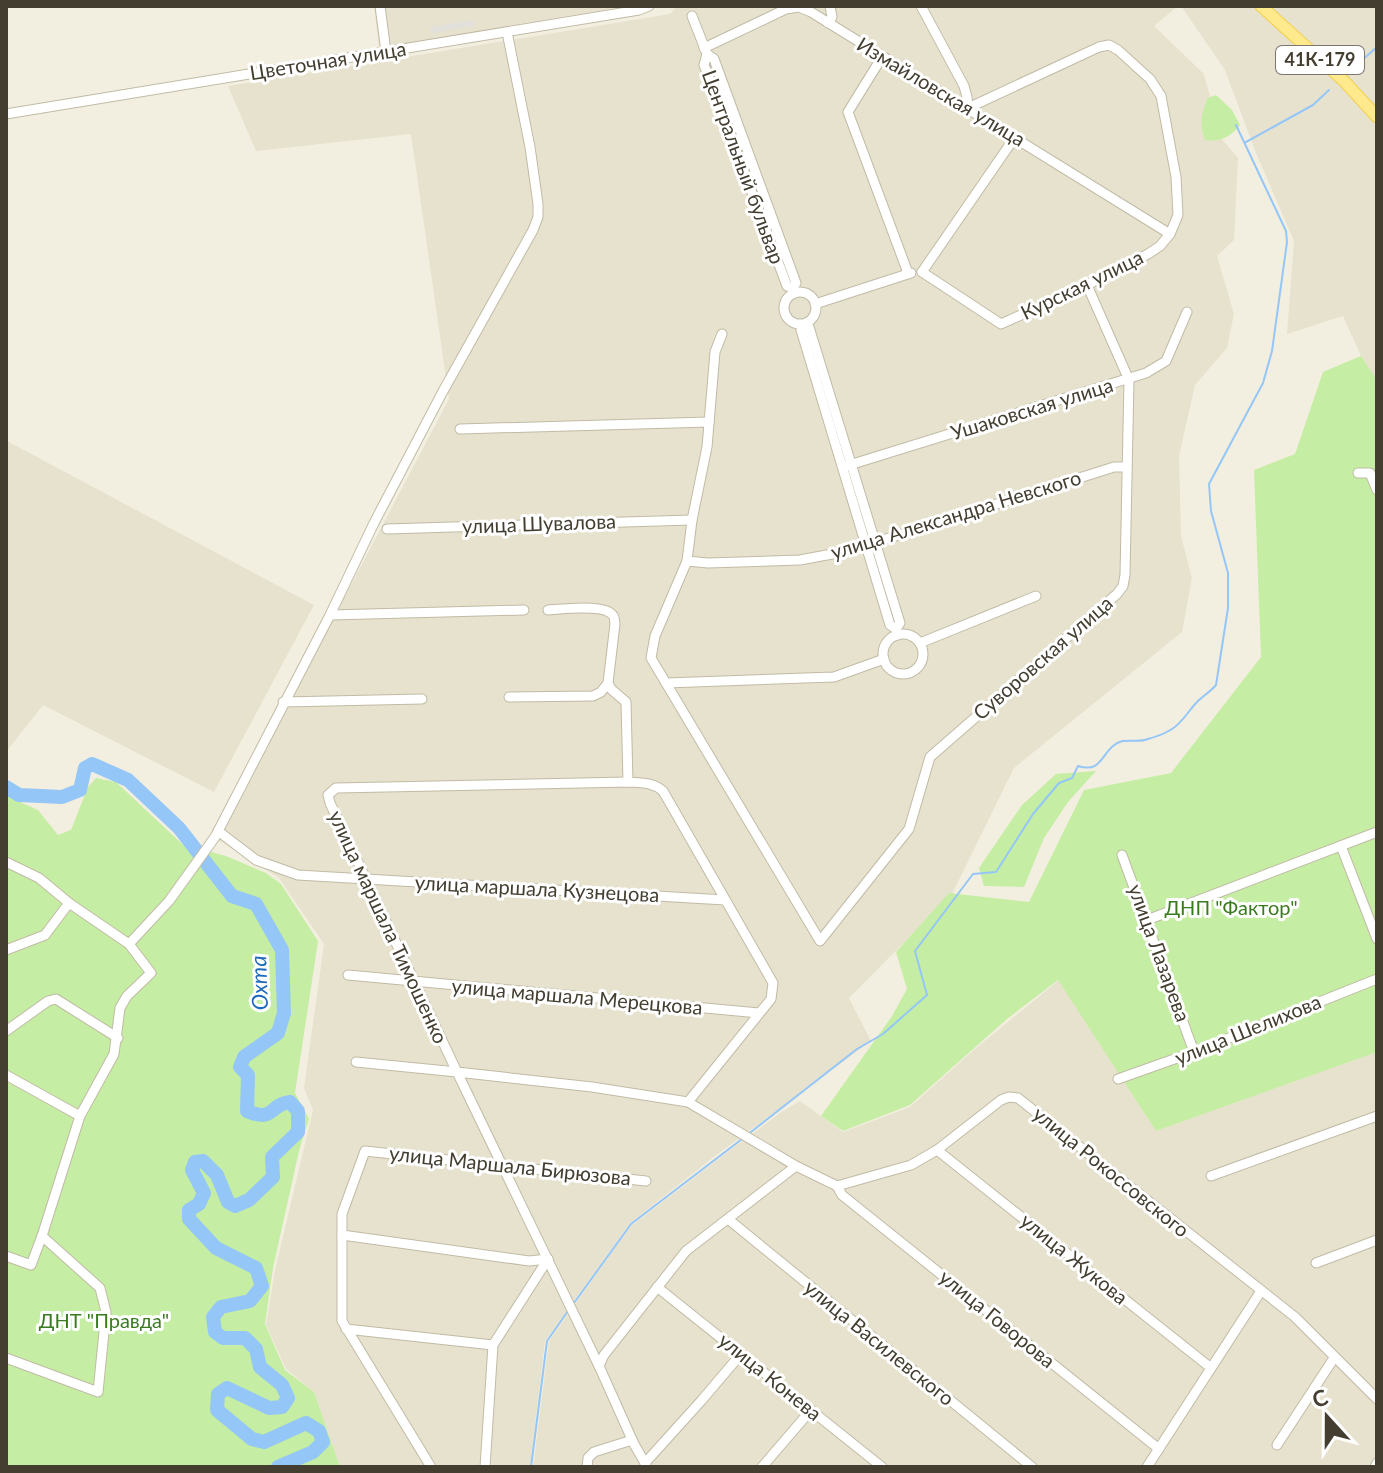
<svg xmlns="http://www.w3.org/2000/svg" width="1383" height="1473" font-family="Lato,sans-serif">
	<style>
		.residential { fill: #e7e2ce }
		.green { fill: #c5eda3 }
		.parking { fill: #e2e0da }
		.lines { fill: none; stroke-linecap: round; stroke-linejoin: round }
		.stream { stroke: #94c6f8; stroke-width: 2 }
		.river { stroke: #94c6f8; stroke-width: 14 }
		.minor-casing { stroke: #c1bba5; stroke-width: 11 }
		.major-casing { stroke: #f1cf50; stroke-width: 13 }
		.minor { stroke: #fff; stroke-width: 9 }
		.major { stroke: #ffe98d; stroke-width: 11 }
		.labels { text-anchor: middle; stroke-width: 6; stroke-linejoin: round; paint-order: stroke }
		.shield { fill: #fff; stroke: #7c786f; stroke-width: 2 }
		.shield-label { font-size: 18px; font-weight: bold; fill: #443e31 }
		.street-label { font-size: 20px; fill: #443e31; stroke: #fff }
		.park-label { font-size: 20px; fill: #3a7b1f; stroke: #fff }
		.water-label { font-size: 22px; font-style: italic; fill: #1f6bbb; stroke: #fff }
	</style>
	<rect width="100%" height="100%" fill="#f3efe0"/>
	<g class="residential">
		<polygon points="374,6 628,6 379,47"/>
		<polygon points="677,6 1178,6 1154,26 1204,74 1221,138 1238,158 1234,240 1217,256 1234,314 1227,348 1195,385 1179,456 1181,536 1192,578 1182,632 1014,768 952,894 849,998 871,1041 715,1156 630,1223 545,1341 530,1467 340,1467 314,1392 286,1369 266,1325 275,1270 313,1110 304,1088 324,944 279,878 217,839 449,399 411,134 256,151 228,86 670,14"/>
		<polygon points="1181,6 1377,6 1377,380 1361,356 1343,316 1287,334 1294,241 1256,153 1225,70"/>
		<polygon points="6,411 7,441 314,605 214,792 43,705 6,752"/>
		<polygon points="1059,980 1156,1131 1377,1052 1377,1467 533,1467 549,1341 630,1227 729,1151 780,1113 800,1101 843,1132 910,1107 976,1048"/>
	</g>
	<g class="green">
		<path d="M1216 95 1232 110 1240 125C1231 137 1220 142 1205 140 1199 124 1201 113 1208 98Z"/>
		<polygon points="1361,356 1377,380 1377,1052 1156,1131 1058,980 1007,1019 910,1105 843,1131 821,1116 892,1016 907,989 896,952 949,893 1029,902 1084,790 1171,773 1261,657 1254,470 1295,454 1323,372"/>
		<polygon points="1096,771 1068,802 1044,838 1024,887 984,886 979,868 1022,805 1056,774"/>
		<polygon points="96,778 116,782 182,844 226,856 266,873 281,884 318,941 295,1093 309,1119 299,1151 273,1268 265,1324 285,1370 314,1392 340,1467 6,1467 6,789 22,803 38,810 58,835 71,830 88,787"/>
	</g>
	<polygon class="parking" points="473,20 474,26 431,33 430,27"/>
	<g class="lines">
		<g class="stream">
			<polyline points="1361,61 1377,47"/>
			<polyline points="1246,142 1313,105 1329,90"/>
			<path d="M747 1135 857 1049 883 1034 927 995 915 951 973 874 996 872 1033 814 1059 783 1072 778 1078 766C1100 773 1101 756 1113 746 1124 736 1136 744 1148 739 1159 736 1174 730 1181 721 1187 715 1191 708 1197 702 1203 696 1210 692 1216 685L1228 608V573L1211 511 1209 484 1263 383 1272 351 1287 242 1286 231 1236 125"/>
			<polyline points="574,1303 631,1224 742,1139"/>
			<polyline points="531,1467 547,1341 568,1311"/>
		</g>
		<path class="river" d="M6 787 19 795 62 797 80 790 85 768 92 764 128 780 179 828 232 896 256 904 282 950 284 1013 278 1033 244 1057 240 1067 248 1075 247 1111C275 1123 269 1104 290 1102L298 1111V1132L272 1157 273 1177 249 1200 235 1206 228 1202 217 1175 203 1161 195 1162 192 1170 204 1193 199 1204 189 1210V1219L216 1248 256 1268 262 1286 250 1301 221 1307 213 1317 215 1332 223 1338H245L256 1349 260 1367 282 1385 288 1398 282 1407 269 1408 227 1388 218 1394 217 1410 252 1439 264 1442 306 1423 319 1431 323 1442 313 1452 278 1467"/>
		<g class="minor-casing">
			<g id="minor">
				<polyline points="380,6 386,52"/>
				<polyline points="921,6 964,86 967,97 968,108 1099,47 1109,45 1118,50 1150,79 1161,96 1176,177 1178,215 1170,234 1160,246 1148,254 1087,285 1001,324 922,272"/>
				<polyline points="692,16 707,54 714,59 796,283 793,288 795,293"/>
				<polyline points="828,23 832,17 830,6"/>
				<polyline points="704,48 786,9 799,7 811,12 1170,234"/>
				<polyline points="707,54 704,65 787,286 793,288"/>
				<polyline points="882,57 848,112 908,273"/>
				<polyline points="6,114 639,10 649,6"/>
				<polyline points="922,272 1015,137"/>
				<circle cx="800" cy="308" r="16"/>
				<polyline points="815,304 911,273"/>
				<polyline points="805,324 805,326 809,327 900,623 896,629"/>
				<polyline points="805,326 801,330 890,625 896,629 898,635"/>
				<polyline points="722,334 715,352 707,447 692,520 687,561 655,636 651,658 820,941 909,829 930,757 1117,594 1123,586 1125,575 1129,380 1087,285"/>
				<polyline points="460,429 709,422"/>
				<polyline points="843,467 1146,373 1166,361 1187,312"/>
				<polyline points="1358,473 1370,473 1377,490"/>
				<polyline points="387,529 692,520"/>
				<polyline points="687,561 708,563 800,560 848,551 1114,467 1127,467"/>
				<polyline points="330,615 524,610"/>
				<circle cx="903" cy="654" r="20"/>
				<polyline points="920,643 1036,596"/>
				<polyline points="608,683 611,689 626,702 628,782"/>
				<polyline points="666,683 834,677 884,659"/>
				<path d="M509 697 593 696 601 692 608 683 615 624C614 617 615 616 609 612 597 605 562 609 548 610"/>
				<polyline points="283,702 422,699"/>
				<path d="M628 782C641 783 653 782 663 791L773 983 771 999 688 1102 592 1087 457 1072 330 803 328 795 336 788Z"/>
				<polyline points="218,831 256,860 298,875 725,900"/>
				<polyline points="1341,846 1377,939"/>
				<polyline points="1122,855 1194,1052"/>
				<polyline points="6,862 39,878 69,903 129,944"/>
				<polyline points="1147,920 1377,832"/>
				<polyline points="6,950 45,935 69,903"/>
				<polyline points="348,975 759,1013"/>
				<polyline points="6,1031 48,1001 56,999 118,1038"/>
				<polyline points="356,1062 457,1072 599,1366"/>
				<polyline points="6,1075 80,1116"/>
				<polyline points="1118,1079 1194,1052 1377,979"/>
				<polyline points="688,1102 796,1166"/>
				<polyline points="937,1150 1211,1368"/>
				<polyline points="1211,1176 1377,1116"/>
				<polyline points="837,1186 842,1195 1159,1449"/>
				<polyline points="728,1219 1032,1467"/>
				<polyline points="342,1235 529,1261 548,1259"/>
				<polyline points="6,1256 31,1265 42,1236 80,1116 114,1054 120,1008 127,996 151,973 129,944 169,901 215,837 330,615 374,523 442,393 533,230 538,217 538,204 530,147 507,32"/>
				<polyline points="1316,1263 1377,1240"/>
				<polyline points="657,1287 882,1467"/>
				<polyline points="346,1329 493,1345"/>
				<polyline points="6,1358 98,1392 106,1312 100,1288 42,1236"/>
				<polyline points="1277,1445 1334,1358"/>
				<polyline points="645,1463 634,1444 599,1366 604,1355 686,1251 796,1166 837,1186 911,1165 937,1150 1001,1100 1009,1097 1018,1098 1295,1317 1377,1399"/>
				<polyline points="646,1466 645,1463 701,1401 741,1354"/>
				<polyline points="431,1467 342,1321 342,1214 365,1151 646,1181"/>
				<polyline points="485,1467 493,1345 548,1259"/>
				<polyline points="587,1467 588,1458 594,1452 632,1440"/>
				<polyline points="762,1467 811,1410"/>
				<polyline points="1147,1467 1261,1291"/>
				<polyline points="1375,1467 1377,1463"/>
			</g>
		</g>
		<g class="major-casing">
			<polyline id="major" points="1261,6 1345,82 1377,117"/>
		</g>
		<use href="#minor" class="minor"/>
		<use href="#major" class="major"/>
	</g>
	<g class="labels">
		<rect class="shield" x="1276" y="46" width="88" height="28" rx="6"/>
		<g class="shield-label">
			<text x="1320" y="66">41К-179</text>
		</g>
		<g class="street-label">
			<text transform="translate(328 61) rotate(-9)" y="7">Цветочная улица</text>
			<text transform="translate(941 92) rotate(31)" y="7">Измайловская улица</text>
			<text transform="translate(743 167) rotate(70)" y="7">Центральный бульвар</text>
			<text transform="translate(1082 285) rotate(-26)" y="7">Курская улица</text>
			<text transform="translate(1032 409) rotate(-17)" y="7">Ушаковская улица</text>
			<text transform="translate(956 515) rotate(-17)" y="7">улица Александра Невского</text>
			<text transform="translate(539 524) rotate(-2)" y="7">улица Шувалова</text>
			<text transform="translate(1043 658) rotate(-41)" y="7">Суворовская улица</text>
			<text transform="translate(537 889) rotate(3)" y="7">улица маршала Кузнецова</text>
			<text transform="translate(388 927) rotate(65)" y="7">улица маршала Тимошенко</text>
			<text transform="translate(1159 953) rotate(70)" y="7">улица Лазарева</text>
			<text transform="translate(577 997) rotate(5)" y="7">улица маршала Мерецкова</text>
			<text transform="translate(1248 1030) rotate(-22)" y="7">улица Шелихова</text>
			<text transform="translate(510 1166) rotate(6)" y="7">улица Маршала Бирюзова</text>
			<text transform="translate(1111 1172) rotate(39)" y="7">улица Рокоссовского</text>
			<text transform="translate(1074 1259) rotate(39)" y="7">улица Жукова</text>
			<text transform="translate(997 1319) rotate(39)" y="7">улица Говорова</text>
			<text transform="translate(879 1343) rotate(39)" y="7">улица Василевского</text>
			<text transform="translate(770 1377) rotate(39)" y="7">улица Конева</text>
		</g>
		<g class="park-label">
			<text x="1231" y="915">ДНП "Фактор"</text>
			<text x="104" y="1328">ДНТ "Правда"</text>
		</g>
		<g class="water-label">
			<text transform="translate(259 983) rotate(-92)" y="8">Охта</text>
		</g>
	</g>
	<rect width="1383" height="1473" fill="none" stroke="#443e31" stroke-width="16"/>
	<g transform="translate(1327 1417) rotate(339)" stroke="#ffffff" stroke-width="6" paint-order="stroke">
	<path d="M0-6L14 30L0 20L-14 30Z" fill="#443e31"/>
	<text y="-12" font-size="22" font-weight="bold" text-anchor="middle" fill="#443e31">С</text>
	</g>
</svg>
